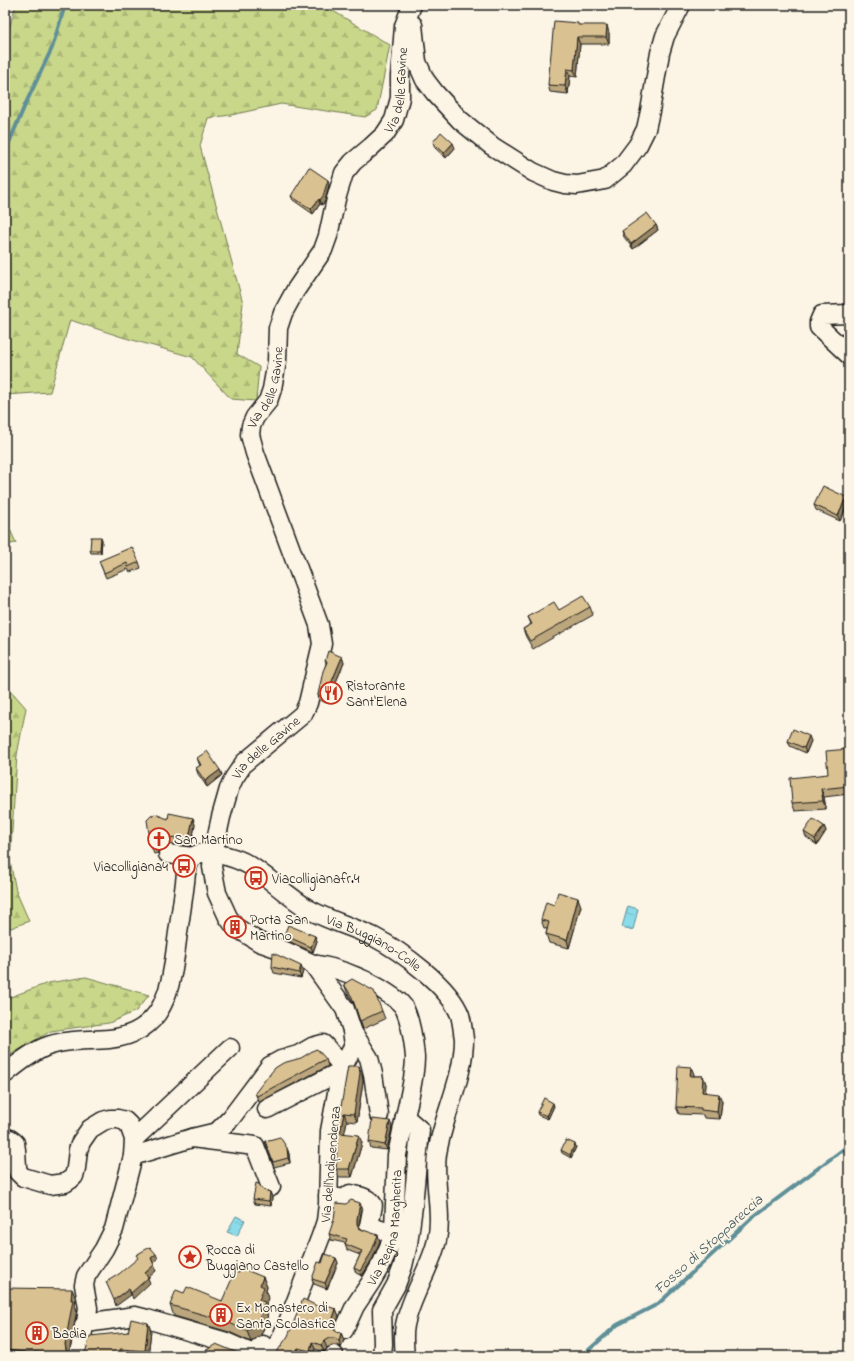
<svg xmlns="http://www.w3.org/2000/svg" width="854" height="1361" font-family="'Indie Flower',sans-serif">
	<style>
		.forest { fill: url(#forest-firs); stroke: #727a53 }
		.water { fill: url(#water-ripples); stroke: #5f8f98 }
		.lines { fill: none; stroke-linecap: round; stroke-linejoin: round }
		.stream { stroke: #5f8f98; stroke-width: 4 }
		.minor-casing { stroke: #1c1c1c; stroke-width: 21 }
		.minor { stroke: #fcf5e5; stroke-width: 18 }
		.wall { fill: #bba67d; stroke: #1c1c1c }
		.shaded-wall { fill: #998766; stroke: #1c1c1c }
		.building { fill: #dac191; stroke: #1c1c1c }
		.labels { text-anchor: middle; stroke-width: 3.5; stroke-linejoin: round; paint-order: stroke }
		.street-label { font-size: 14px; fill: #1c1c1c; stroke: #fcf5e5 }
		.poi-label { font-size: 14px; fill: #1c1c1c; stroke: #fcf5e5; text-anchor: start }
		.water-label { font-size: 15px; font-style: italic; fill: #3e555a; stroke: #fcf5e5 }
	</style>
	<defs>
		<pattern id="forest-firs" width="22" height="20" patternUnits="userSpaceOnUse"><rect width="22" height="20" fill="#c9d78a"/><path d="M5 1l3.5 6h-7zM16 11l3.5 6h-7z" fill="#acb876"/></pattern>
		<pattern id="water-ripples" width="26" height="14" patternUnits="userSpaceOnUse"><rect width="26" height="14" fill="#8cdbea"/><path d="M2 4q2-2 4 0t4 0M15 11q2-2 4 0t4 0" fill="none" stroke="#78bbc8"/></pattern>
	</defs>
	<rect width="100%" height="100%" fill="#fcf5e5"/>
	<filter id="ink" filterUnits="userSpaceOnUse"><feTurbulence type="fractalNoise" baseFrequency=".025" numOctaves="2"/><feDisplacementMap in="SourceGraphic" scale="8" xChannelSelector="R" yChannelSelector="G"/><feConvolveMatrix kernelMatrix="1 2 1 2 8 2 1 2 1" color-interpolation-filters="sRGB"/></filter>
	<g filter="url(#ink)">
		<g class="forest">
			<polygon points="16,5 323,5 390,45 377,110 365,117 281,104 231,115 208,118 200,146 243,303 237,354 259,367 256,401 231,399 192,357 122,337 70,320 50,392 5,395 5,55 9,28"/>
			<polygon points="5,518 16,543 5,545"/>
			<polygon points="5,684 26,708 17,755 10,861 16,891 29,921 11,928 5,926"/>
			<polygon points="86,977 149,995 136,1011 109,1023 51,1031 5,1058 5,999 48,983"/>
		</g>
		<g class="water">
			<polygon points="628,906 638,909 633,930 622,927"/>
			<polygon points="236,1216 245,1220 237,1236 227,1232"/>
		</g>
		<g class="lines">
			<g class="stream">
				<polyline points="5,152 25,105 52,48 65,5"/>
				<polyline points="582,1356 617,1325 658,1304 753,1217 849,1145"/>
			</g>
			<g class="minor-casing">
				<g id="minor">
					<polyline points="413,25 417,62 425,80 435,93 460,120 492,146 533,172 553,181 565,184 577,185 605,180 623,165 638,145 646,129 650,111 660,53 665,36 681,5"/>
					<polyline points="849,314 822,315 819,322 819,327 849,355"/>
					<polyline points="168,854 193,857"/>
					<path id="s1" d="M233 924 228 917 217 893 212 867 213 854 221 817 229 789 234 778 244 763 303 714 308 703 322 644 319 625 255 453 250 435 251 426 255 417 268 401 272 389 277 361 278 328 283 313 295 291 323 250 328 236 336 199 344 173 353 162 371 147 385 134 394 120 400 98V76L404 26 412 5"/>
					<polyline points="237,928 259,942 285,951 313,964 345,1009 352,1030 354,1045 341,1071 330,1131 328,1204 326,1221 321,1236 288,1322 281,1339 269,1356"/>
					<path d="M313 964C338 968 359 976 381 989 388 994 398 999 403 1006 410 1017 414 1043 415 1057 415 1077 409 1098 405 1117L420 1130 413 1206 408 1244 403 1266 396 1285 382 1310 383 1344 382 1356"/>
					<polyline points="352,1031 369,1058 373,1074 379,1115"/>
					<path id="s2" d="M5 1074C17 1064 31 1053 45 1047 65 1039 88 1041 109 1039 166 1033 171 987 177 940 180 917 184 895 186 873 188 868 188 861 193 857 204 847 237 858 249 865 270 878 288 897 310 910 330 921 353 927 374 937 401 951 449 986 460 1015 462 1022 463 1032 464 1039 464 1079 443 1115 437 1154 433 1182 443 1212 437 1240 430 1270 411 1295 405 1325 403 1335 404 1346 405 1356"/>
					<polyline points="267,1109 341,1071"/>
					<polyline points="5,1137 10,1139 15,1143 16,1150 17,1167 18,1172 23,1177 50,1185 65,1183 71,1179 74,1176 76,1168 78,1150 81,1142 90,1129 103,1121 110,1119 118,1119 125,1121 129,1125 134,1139 133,1156 114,1229 104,1249 86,1276 84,1285 88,1308 86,1323 84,1325 79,1356"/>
					<polyline points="192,1138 217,1132 231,1118 270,1066 281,1060 298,1055 312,1047 323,1044 339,1062 345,1062"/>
					<polyline points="134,1139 230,1048"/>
					<polyline points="133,1156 192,1138 255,1146 271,1187"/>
					<path d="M328 1196 345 1199 350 1194C358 1196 368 1197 373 1205L369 1226 393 1234"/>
					<polyline points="86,1323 135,1316 147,1319 226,1342 253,1354 263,1345"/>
					<path id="s3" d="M344 1330 355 1306 371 1282 382 1263 391 1242 394 1228 397 1155 405 1117"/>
					<polyline points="333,1356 334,1355"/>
				</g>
			</g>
			<use href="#minor" class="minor"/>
		</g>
		<g class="wall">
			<polygon points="579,25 609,33 609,44 580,44 577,77 570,76 568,94 550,92 548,85"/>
			<polygon points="433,142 455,148 446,158 435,148"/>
			<polygon points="329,185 325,201 322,205 320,204 313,214 293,200 291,196"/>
			<polygon points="656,225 658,230 633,249 624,237 622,231"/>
			<polygon points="846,497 848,503 840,521 816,510 814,505"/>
			<polygon points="101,537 102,540 101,553 91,553 90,550"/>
			<polygon points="99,561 139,562 141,568 130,572 128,569 106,578"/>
			<polygon points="590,607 593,615 533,649 526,637 523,629 531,624 528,617 559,610"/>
			<polygon points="342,657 344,663 327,703 319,700 318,695 326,663 325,661"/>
			<polygon points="788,741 811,741 806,753 790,746"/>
			<polygon points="849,749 849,794 824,797 826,809 795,811 792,803 828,774"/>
			<polygon points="197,758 220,770 222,775 207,787 198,774 196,768 200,766"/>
			<polygon points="193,818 195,825 191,846 164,844 160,847 158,853 154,854 151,846 168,819"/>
			<polygon points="824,826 826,831 817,845 806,837 804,832"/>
			<polygon points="554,905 581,906 569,948 549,943 546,934 547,929 544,928 541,920"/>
			<polygon points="284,935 315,936 317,941 313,952 286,940"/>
			<polygon points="272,967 303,971 301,978 274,973"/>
			<polygon points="344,984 382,1011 385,1019 363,1029 355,1005 347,992"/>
			<polygon points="326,1059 328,1066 259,1102 255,1093"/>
			<polygon points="348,1066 362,1075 363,1081 357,1122 347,1121 344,1133 362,1143 352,1177 339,1177 336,1169"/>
			<polygon points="691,1067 694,1076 703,1076 706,1084 705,1093 722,1101 720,1119 704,1118 703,1115 679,1114 676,1107"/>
			<polygon points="554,1106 548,1119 538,1115 537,1112"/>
			<polygon points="392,1127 387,1150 371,1148 369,1142"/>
			<polygon points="265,1141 287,1148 289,1154 290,1163 274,1167"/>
			<polygon points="576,1147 571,1158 562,1153 561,1150"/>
			<polygon points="263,1190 270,1192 272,1197 271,1206 255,1204 253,1199"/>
			<polygon points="362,1208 359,1224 359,1227 380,1241 373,1258 362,1276 356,1273 354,1268 360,1255 347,1250 345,1244 345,1243 331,1240 329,1234"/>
			<polygon points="336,1258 338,1263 327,1289 314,1284 312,1279 322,1263"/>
			<polygon points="239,1273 263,1277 267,1287 266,1291 268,1298 266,1304 268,1312 267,1315 268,1318 261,1335 251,1342 229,1332 174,1316 170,1305 184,1293 222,1301"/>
			<polygon points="5,1288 76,1299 75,1306 77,1310 69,1354 70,1356 5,1356"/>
			<polygon points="319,1307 336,1309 339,1316 334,1330 337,1332 341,1333 344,1340 341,1348 337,1345 332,1345 327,1348 324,1352 315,1349 313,1356 303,1356 300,1355 274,1356"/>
			<polygon points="148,1323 151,1331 148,1356 82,1356 128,1332"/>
		</g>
		<g class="shaded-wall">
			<polygon points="607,25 609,33 609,44 606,37"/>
			<polygon points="577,37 580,44 577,77 574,70"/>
			<polygon points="567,69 570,76 568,94 565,86"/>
			<polygon points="453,143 455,148 446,158 444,153"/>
			<polygon points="328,180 329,185 325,201 322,205 320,200"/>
			<polygon points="319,199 320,204 313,214 311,209"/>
			<polygon points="656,225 658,230 633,249 631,244"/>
			<polygon points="846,497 848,503 840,521 838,516"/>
			<polygon points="101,537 102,540 101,553 100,550"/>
			<polygon points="342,657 344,663 327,703 325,698"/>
			<polygon points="809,736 811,741 806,753 804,748"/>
			<polygon points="220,770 222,775 207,787 205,781"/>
			<polygon points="821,789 824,797 826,809 823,801"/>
			<polygon points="193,818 195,825 191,846 189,838"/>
			<polygon points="824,826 826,831 817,845 815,839"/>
			<polygon points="162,837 164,844 160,847 158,853 155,845 157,840"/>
			<polygon points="578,898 581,906 569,948 567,940"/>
			<polygon points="315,936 317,941 313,952 311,947"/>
			<polygon points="301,966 303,971 301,978 299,973"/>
			<polygon points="359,1066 362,1075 363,1081 357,1122 354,1114"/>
			<polygon points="691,1067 694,1074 693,1083 690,1076"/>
			<polygon points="703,1076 706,1084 705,1100 702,1092"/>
			<polygon points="719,1094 722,1101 720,1119 717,1112"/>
			<polygon points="553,1103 554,1106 548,1119 547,1116"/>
			<polygon points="344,1113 347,1121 343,1141 340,1133"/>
			<polygon points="390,1121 392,1127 387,1150 385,1145"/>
			<polygon points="359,1135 362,1143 352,1177 349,1169"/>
			<polygon points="575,1144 576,1147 571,1158 570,1155"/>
			<polygon points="287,1148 289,1154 290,1163 288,1158"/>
			<polygon points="270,1192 272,1197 271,1206 269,1201"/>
			<polygon points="360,1203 362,1208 359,1224 359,1229 357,1224 357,1219"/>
			<polygon points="378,1235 380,1241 373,1258 362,1276 360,1271"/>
			<polygon points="156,1254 158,1259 153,1263 151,1258"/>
			<polygon points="336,1258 338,1263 327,1289 325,1283"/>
			<polygon points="154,1265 156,1271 148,1278 150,1283 133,1299 131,1293 145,1273"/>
			<polygon points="263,1277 267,1287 266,1291 268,1298 266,1304 268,1312 267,1315 268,1318 261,1335 251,1342 247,1331 260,1285"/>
			<polygon points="72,1289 76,1299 75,1306 77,1310 69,1354 66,1350 65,1344 71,1300"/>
			<polygon points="129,1289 131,1295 116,1306 114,1300"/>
			<polygon points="336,1309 339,1316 334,1331 331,1324"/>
			<polygon points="148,1323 151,1331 148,1356 146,1356 145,1351"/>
			<polygon points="341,1333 344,1340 341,1348 339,1341"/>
			<polygon points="324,1341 327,1348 324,1352 321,1345"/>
			<polygon points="312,1342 315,1349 313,1356 311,1356 310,1351"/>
			<polygon points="298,1348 300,1355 300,1356 292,1356"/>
		</g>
		<g class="building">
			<polygon points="554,21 578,23 578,25 607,25 606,37 577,37 574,70 567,69 565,86 548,85"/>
			<polygon points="441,132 453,143 444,153 433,142"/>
			<polygon points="309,167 328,180 323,196 320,200 319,199 311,209 291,196"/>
			<polygon points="647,213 656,225 631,244 622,231"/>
			<polygon points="823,486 846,497 838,516 814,505"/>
			<polygon points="91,537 101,537 100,550 90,550"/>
			<polygon points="132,547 139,562 128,567 127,563 104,573 99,561"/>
			<polygon points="583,596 590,607 530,641 523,629 532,624 528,617 554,602 559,610"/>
			<polygon points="328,651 342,657 325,698 318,695 323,671 327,662 325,661"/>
			<polygon points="793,729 809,736 804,748 788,741"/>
			<polygon points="849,749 849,786 821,789 823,801 792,803 790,778 828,774 826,751"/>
			<polygon points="207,751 220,770 205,781 196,768 201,765 197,758"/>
			<polygon points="169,813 193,818 189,838 162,837 157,840 155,845 151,846 147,820 151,816 155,814 168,819"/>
			<polygon points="813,819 824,826 815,839 804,832"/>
			<polygon points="558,892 578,898 567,940 546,934 549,922 541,920 546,902 554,905"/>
			<polygon points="288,925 315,936 311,947 284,935"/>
			<polygon points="273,953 301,966 299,973 272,967"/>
			<polygon points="352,979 374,991 382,1011 360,1021 352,997 344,984"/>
			<polygon points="317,1049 326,1059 257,1096 255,1093 268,1076 270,1075 270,1074 275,1068 283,1063 301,1058 314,1050"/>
			<polygon points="348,1066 359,1066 360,1073 354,1114 344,1113 340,1133 359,1135 349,1169 336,1169 338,1124"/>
			<polygon points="678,1066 691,1067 690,1076 703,1076 702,1092 719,1094 717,1112 701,1110 701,1108 676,1107"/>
			<polygon points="544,1098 553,1103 547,1116 537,1112"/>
			<polygon points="372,1119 390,1121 385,1145 369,1142"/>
			<polygon points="280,1137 287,1148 288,1158 273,1162 265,1141"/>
			<polygon points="566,1140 575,1144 570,1155 561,1150"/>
			<polygon points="256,1183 259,1184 263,1190 270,1192 269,1201 253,1199"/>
			<polygon points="351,1200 360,1203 357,1219 357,1224 359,1228 363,1230 378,1235 371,1253 360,1271 354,1268 362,1251 345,1244 347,1239 329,1234 334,1219 336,1203 346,1204"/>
			<polygon points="150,1247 156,1254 151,1258 154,1265 145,1273 148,1278 131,1293 129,1289 114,1300 106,1282 119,1274 138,1258 136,1255"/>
			<polygon points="325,1254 336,1258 325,1283 312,1279 318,1262 322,1263"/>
			<polygon points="241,1268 263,1277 260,1285 264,1287 259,1300 265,1302 263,1306 264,1307 257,1324 247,1331 225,1321 170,1305 176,1290 184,1293 187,1287 222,1301 235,1272 239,1273"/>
			<polygon points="5,1288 72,1289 71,1300 73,1300 65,1344 66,1350 69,1354 34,1352 34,1356 24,1356 25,1352 5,1350"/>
			<polygon points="303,1299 319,1307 320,1304 336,1309 331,1324 333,1329 337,1332 341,1333 339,1341 335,1338 329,1338 324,1341 321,1345 312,1342 310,1351 298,1348 292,1356 274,1356 288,1336"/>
			<polygon points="131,1319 148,1323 145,1351 120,1349 121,1356 82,1356 84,1354 86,1350 90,1336 128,1332"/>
			<polygon points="216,1344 245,1356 206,1356 207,1356 205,1351"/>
		</g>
	</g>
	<defs>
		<g id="restaurant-ring" transform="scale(1.15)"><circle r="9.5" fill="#fcf5e5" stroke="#c8321e" stroke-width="1.5"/><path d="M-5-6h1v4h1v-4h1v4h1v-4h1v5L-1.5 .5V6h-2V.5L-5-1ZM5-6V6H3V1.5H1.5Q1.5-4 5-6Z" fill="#c8321e"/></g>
		<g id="church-ring" transform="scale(1.15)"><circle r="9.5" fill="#fcf5e5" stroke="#c8321e" stroke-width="1.5"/><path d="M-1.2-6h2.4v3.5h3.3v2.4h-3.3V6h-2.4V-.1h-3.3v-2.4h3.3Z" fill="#c8321e"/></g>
		<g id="bus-ring" transform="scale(1.15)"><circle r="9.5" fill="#fcf5e5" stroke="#c8321e" stroke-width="1.5"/><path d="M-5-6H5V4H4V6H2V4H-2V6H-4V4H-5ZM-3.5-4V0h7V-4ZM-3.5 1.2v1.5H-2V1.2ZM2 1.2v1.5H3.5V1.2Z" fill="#c8321e"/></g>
		<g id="building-ring" transform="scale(1.15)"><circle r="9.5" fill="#fcf5e5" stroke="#c8321e" stroke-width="1.5"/><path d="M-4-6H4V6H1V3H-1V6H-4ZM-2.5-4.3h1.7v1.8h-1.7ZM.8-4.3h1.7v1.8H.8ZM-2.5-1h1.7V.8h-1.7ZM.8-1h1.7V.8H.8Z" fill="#c8321e"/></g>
		<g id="sight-ring" transform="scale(1.15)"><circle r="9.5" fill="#fcf5e5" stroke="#c8321e" stroke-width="1.5"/><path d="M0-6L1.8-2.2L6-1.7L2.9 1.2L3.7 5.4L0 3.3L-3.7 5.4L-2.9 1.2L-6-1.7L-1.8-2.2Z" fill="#c8321e"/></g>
	</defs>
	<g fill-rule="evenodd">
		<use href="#restaurant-ring" x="331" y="693"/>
		<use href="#church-ring" x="159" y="839"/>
		<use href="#bus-ring" x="184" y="866"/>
		<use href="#bus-ring" x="256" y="878"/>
		<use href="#building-ring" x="235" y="927"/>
		<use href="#sight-ring" x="190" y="1257"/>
		<use href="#building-ring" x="221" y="1315"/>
		<use href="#building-ring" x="37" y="1333"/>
	</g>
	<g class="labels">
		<g class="street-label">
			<text dy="5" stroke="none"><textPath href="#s1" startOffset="930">Via delle Gavine</textPath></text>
			<text dy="5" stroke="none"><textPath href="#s1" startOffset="594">Via delle Gavine</textPath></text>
			<text dy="5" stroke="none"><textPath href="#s1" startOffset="198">Via delle Gavine</textPath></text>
			<text dy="5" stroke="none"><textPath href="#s2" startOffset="538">Via Buggiano-Colle</textPath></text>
			<text transform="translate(330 1164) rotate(-85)" y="5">Via dell'Indipendenza</text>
			<text dy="5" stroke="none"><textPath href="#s3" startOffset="113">Via Regina Margherita</textPath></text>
		</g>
		<g class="poi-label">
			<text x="346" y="690">Ristorante<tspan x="346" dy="16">Sant'Elena</tspan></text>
			<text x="174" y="844">San Martino</text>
			<text x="168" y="871" text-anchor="end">Viacolligiana4</text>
			<text x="272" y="883">Viacolligianafr.4</text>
			<text x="250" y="924">Porta San<tspan x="250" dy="16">Martino</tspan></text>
			<text x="206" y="1254">Rocca di<tspan x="206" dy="16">Buggiano Castello</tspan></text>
			<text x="236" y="1312">Ex Monastero di<tspan x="236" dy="16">Santa Scolastica</tspan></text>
			<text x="52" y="1338">Badia</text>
		</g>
		<g class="water-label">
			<text transform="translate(708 1244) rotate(-42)" y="5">Fosso di Stoppareccia</text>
		</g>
	</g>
	<rect width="854" height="1361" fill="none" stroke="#fcf5e5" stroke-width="20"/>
	<rect x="10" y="10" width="834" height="1341" fill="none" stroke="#1c1c1c" stroke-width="1.5" filter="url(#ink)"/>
</svg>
